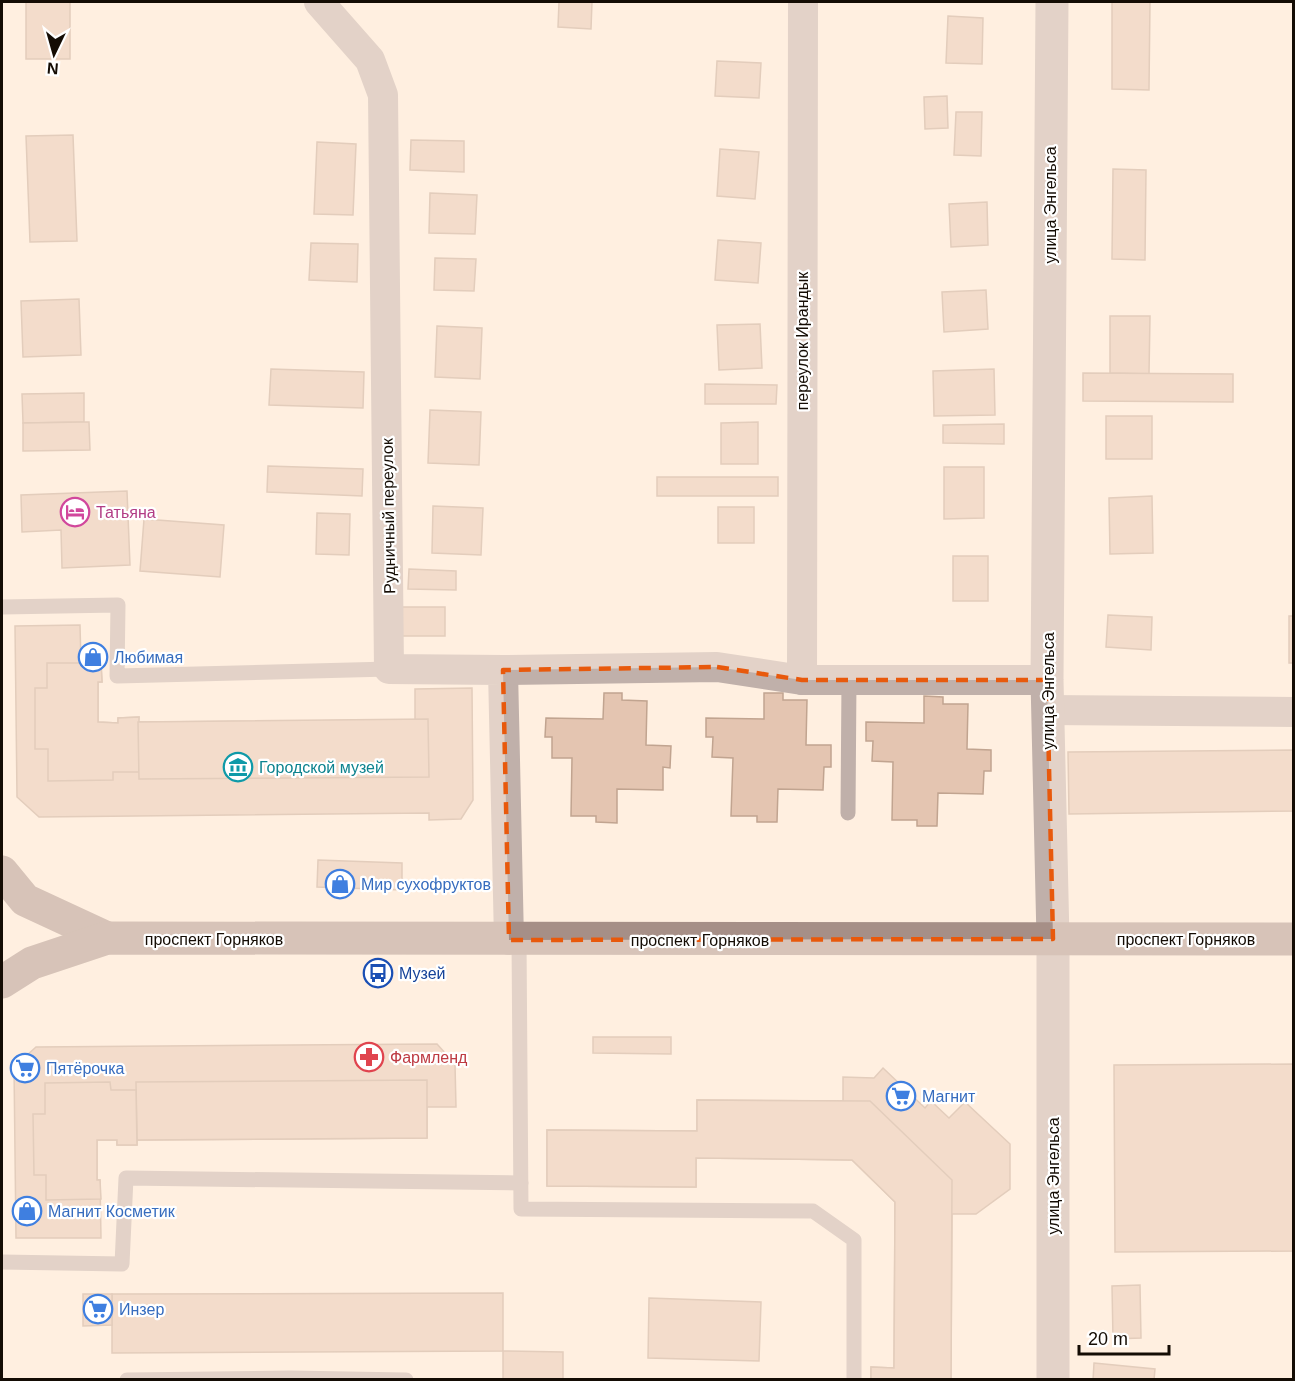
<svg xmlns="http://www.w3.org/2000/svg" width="1295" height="1381" font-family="Arial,sans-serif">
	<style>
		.building { fill: #e4c5b1; stroke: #c1a490; stroke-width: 1.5 }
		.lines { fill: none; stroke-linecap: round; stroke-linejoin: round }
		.service { stroke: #c0b0aa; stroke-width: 15 }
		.minor { stroke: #c0b0aa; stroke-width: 30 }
		.tertiary { stroke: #c0b0aa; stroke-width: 33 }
		.secondary { stroke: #a68f87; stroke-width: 33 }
		.marked { fill: none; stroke: #e8590c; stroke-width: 4.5; stroke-dasharray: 12 8; stroke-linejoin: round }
		.labels { text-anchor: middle; stroke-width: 4.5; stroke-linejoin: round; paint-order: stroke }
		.street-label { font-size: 16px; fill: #140c04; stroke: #fff }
		.hotel-label { font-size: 16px; fill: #b23c85; stroke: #fff; text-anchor: start }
		.shop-label { font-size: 16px; fill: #366cbe; stroke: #fff; text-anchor: start }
		.culture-label { font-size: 16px; fill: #0d838f; stroke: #fff; text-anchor: start }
		.transit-label { font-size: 16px; fill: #164399; stroke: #fff; text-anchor: start }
		.health-label { font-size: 16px; fill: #be3a42; stroke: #fff; text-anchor: start }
	</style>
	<rect width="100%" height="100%" fill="#ffefe0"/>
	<g class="building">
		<rect x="26" y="2" width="44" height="57"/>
		<path d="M559,2H592L591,29L558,27Z"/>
		<path d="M1112,2H1150L1149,90L1112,89Z"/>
		<path d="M948,16L983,18L982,64L946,63Z"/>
		<path d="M717,61L761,63L759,98L715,96Z"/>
		<path d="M947,96L948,128L925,129L924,97Z"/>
		<path d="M956,112H982L981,156L954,155Z"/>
		<path d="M73,135L77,241L30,242L26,136Z"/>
		<path d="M411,140L464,141V172L410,170Z"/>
		<path d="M317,142L356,144L353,215L314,214Z"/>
		<path d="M720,149L759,152L755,199L717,196Z"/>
		<path d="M1113,169L1146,170L1145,260L1112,259Z"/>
		<path d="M430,193L477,195L475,234L429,233Z"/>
		<path d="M987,202L988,245L951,247L949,204Z"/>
		<path d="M718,240L761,243L758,283L715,280Z"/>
		<path d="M311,243L358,244L357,282L309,280Z"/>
		<path d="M435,258L476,259L474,291L434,290Z"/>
		<path d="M986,290L988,329L944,332L942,292Z"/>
		<path d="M79,299L81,355L23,357L21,301Z"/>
		<path d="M1110,316H1150L1149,374L1110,373Z"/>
		<path d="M760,324L762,368L719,370L717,325Z"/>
		<path d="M437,326L482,328L480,379L435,377Z"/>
		<path d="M271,369L364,372L363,408L269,405Z"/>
		<path d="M994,369L995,415L934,416L933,371Z"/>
		<path d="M1083,373L1233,374V402L1083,401Z"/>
		<path d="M705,384L777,385L776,404H705Z"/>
		<path d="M84,393V422L23,423L22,394Z"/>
		<path d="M430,410L481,412L479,465L428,463Z"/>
		<rect x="1106" y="416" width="46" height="43"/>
		<path d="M84,422H89L90,450L23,451V423Z"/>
		<path d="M758,422V464H721V423Z"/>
		<path d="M1004,424V444L943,443V425Z"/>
		<path d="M268,466L363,469L362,496L267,492Z"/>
		<path d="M944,467H984V518L944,519Z"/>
		<rect x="657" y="477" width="121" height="19"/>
		<path d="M127,491L130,565L62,568L61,530L22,532L21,495Z"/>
		<path d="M1152,496L1153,553L1110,554L1109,498Z"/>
		<path d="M433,506L483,508L481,555L432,553Z"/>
		<rect x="718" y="507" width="36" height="36"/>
		<path d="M317,513L350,514L349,555L316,554Z"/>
		<path d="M144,519L224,525L220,577L140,571Z"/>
		<rect x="953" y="556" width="35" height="45"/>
		<path d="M409,569L456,571V590L408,589Z"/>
		<rect x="401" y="607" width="44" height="29"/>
		<path d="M1108,615L1152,617L1151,650L1106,647Z"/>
		<rect x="1289" y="616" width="5" height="47"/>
		<path d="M80,625L81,663H101L102,682H98V722L118,723V718L139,717L138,722L415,720V689L472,688L473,800L461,819L429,820V813L39,817L17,797L15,626Z"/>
		<path d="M47,663H101L102,682H98V722L118,723V718L139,717V772H113V780L48,781V749H35V688H47Z"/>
		<path d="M604,693H622V700L647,701L646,745L671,746L670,768L663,767V790L617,789V823L596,822V816H571L572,758H552V737H545L546,718L603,719Z"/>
		<path d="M764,693H783V700H807L806,745H831V767H824L823,790L778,789L777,822H757V816H731L733,758L712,757L713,737H706V718L764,719Z"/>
		<path d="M924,696L943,697V704H968L967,749L991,750V771H984L983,794L938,793L937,826H917V820H892L893,762L872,761L873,741H866V722L924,723Z"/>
		<path d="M428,719L429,777L139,779L138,722Z"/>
		<path d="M1294,750V811L1069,814L1068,752Z"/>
		<path d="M318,860L402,863V890L317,887Z"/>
		<path d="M593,1037H671V1054L593,1053Z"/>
		<path d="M437,1044L455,1064L456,1107H427V1138L137,1140V1145H117V1140H97V1180H100L101,1238H16L14,1067L36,1047Z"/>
		<path d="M1294,1064V1251L1115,1252L1114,1065Z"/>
		<path d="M883,1068L925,1108L931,1101L949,1118L965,1102L1010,1144V1189L976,1214H952L951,1380H871V1367L894,1368L895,1202L852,1160L696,1158V1187L547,1186V1130L697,1131V1100L843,1101V1077L874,1078Z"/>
		<path d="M427,1080V1138L137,1140L136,1082Z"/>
		<path d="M110,1082L111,1090H136L137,1145H117V1140H97V1180H100L101,1199L46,1200V1175H34L33,1114H45V1083Z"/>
		<path d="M697,1100L870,1101L952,1180L951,1380H871V1367L894,1368L895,1202L852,1160L696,1158V1187L547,1186V1130L697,1131Z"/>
		<path d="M1140,1285L1141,1338L1113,1339L1112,1286Z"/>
		<path d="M503,1293V1351L112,1353V1294Z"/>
		<path d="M83,1294H112V1325L83,1326Z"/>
		<path d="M649,1298L761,1302L759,1361L648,1358Z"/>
		<path d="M503,1351L563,1352V1380H503Z"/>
		<path d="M1094,1363L1155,1369L1154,1380H1093Z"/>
	</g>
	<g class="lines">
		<g class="service">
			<path d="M2,607L118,605L117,676L389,669"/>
			<path d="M848,813L849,680"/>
			<path d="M519,940L521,1209L813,1211L854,1240V1380"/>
			<path d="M2,1262L122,1264L126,1178L521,1183"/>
			<path d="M127,1380L290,1378L406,1380"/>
		</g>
		<g class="minor">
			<path d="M319,2L370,60L383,95L389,669L503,670L509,940"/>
			<path d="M503,670L717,667L802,680H1047"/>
			<path d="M802,680L803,2"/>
			<path d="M1047,710L1294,712"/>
		</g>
		<path class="tertiary" d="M1052,2L1047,680L1053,939V1380"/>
		<g class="secondary">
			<path d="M2,872L25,900L107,938"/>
			<path d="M2,982L32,963L107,938L1294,939"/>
		</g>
	</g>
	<path d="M0 0H1295V1381H0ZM717,667L802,680H1047L1053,939L509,940L503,670Z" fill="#ffefe0" fill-opacity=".55" fill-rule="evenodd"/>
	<path class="marked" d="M717,667L802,680H1047L1053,939L509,940L503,670Z"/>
	<defs>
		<g id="hotel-ring" transform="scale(1.5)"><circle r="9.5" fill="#fff" stroke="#d1479c" stroke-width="1.5"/><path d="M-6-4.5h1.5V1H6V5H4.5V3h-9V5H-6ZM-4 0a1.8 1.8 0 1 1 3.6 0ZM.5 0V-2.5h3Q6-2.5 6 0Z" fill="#d1479c"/></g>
		<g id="shop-ring" transform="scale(1.5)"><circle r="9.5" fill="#fff" stroke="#3f7fe0" stroke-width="1.5"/><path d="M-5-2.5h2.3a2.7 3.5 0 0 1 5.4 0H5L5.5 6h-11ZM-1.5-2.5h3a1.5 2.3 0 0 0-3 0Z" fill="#3f7fe0"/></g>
		<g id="museum-ring" transform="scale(1.5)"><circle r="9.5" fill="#fff" stroke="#0f9aa8" stroke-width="1.5"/><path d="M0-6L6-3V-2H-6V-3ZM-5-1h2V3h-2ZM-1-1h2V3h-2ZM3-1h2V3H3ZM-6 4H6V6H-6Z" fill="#0f9aa8"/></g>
		<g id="bus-ring" transform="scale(1.5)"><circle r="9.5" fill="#fff" stroke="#1a4fb4" stroke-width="1.5"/><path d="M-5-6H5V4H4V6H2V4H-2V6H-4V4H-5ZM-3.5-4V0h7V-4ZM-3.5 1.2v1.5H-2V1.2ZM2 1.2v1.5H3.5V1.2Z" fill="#1a4fb4"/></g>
		<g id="pharmacy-ring" transform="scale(1.5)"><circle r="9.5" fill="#fff" stroke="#e0444e" stroke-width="1.5"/><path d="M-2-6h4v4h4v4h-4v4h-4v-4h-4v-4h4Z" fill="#e0444e"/></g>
		<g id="supermarket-ring" transform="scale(1.5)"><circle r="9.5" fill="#fff" stroke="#3f7fe0" stroke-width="1.5"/><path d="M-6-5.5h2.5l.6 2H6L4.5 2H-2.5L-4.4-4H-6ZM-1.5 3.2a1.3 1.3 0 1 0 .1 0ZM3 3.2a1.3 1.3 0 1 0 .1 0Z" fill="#3f7fe0"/></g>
	</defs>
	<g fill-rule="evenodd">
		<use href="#hotel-ring" x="75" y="512"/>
		<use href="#shop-ring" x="93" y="657"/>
		<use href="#museum-ring" x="238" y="767"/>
		<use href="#shop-ring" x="340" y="884"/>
		<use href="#bus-ring" x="378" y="973"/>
		<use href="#pharmacy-ring" x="369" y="1057"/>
		<use href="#supermarket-ring" x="25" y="1068"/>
		<use href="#supermarket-ring" x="901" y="1096"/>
		<use href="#shop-ring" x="27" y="1211"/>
		<use href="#supermarket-ring" x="98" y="1309"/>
	</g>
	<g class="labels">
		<g class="street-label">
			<text transform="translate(1050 205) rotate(-90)" y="6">улица Энгельса</text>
			<text transform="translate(802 341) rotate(-90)" y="6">переулок Ирандык</text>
			<text transform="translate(388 516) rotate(-91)" y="6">Рудничный переулок</text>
			<text transform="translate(1048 691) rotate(-90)" y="6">улица Энгельса</text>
			<text x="214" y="945">проспект Горняков</text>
			<text x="1186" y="945">проспект Горняков</text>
			<text x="700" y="946">проспект Горняков</text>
			<text transform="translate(1053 1176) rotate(-90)" y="6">улица Энгельса</text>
		</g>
		<g class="hotel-label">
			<text x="96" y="518">Татьяна</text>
		</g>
		<g class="shop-label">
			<text x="114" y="663">Любимая</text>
			<text x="361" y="890">Мир сухофруктов</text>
			<text x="46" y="1074">Пятёрочка</text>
			<text x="922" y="1102">Магнит</text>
			<text x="48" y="1217">Магнит Косметик</text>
			<text x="119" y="1315">Инзер</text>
		</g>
		<g class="culture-label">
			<text x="259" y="773">Городской музей</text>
		</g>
		<g class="transit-label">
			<text x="399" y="979">Музей</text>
		</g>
		<g class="health-label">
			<text x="390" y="1063">Фармленд</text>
		</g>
	</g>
	<rect width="1295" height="1381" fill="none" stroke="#140c04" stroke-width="6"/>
	<g transform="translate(54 54) rotate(185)" stroke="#ffffff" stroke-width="4.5" paint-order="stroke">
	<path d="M0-4.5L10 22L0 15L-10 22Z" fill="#140c04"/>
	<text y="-9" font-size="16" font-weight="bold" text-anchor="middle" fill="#140c04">N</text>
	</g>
	<path d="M1079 1345v9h90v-9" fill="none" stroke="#140c04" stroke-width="3"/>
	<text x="1088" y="1345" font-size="18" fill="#140c04" stroke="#ffffff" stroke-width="4.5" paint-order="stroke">20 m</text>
</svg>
